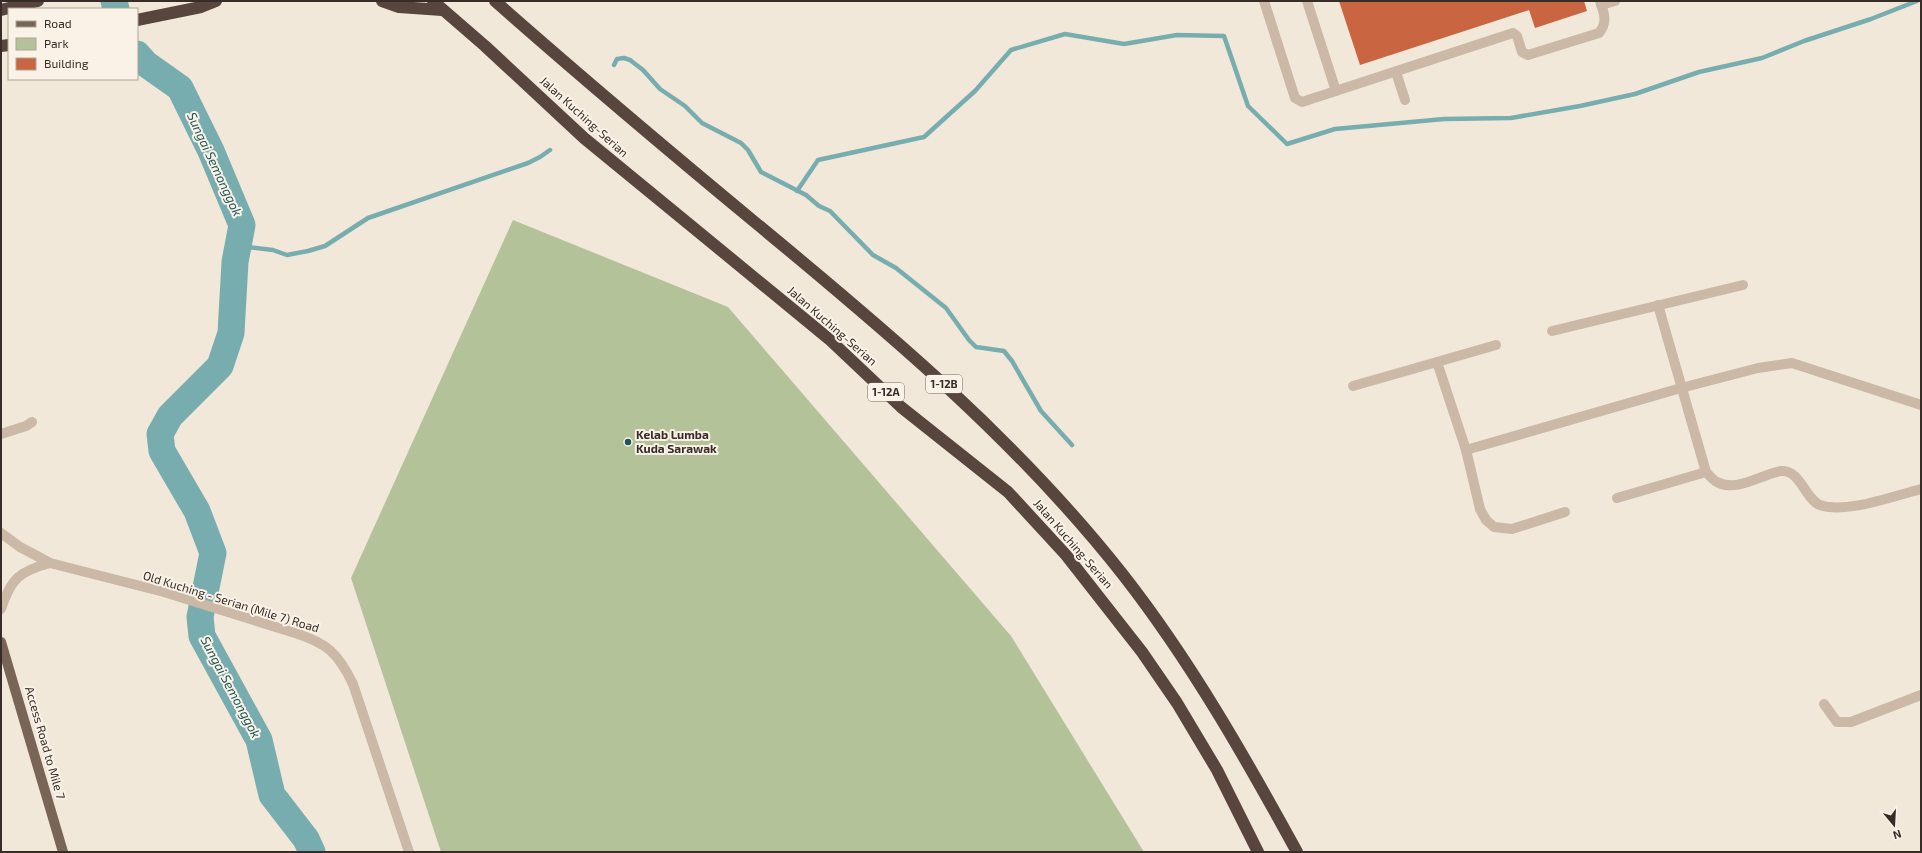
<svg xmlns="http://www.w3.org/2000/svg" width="1922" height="853" font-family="'Exo 2',sans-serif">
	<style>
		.green { fill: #b4c29a }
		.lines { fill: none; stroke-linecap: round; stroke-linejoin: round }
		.stream { stroke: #78adb0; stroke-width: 4.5 }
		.river { stroke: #78adb0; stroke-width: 27 }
		.building { fill: #ca6541 }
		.minor { stroke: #cbb8a6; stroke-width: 10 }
		.major { stroke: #796458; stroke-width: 10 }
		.highway { stroke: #58463e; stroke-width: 12 }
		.poi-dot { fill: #1b5459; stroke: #faf2e7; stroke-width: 1.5 }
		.labels { text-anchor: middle; stroke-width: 4; stroke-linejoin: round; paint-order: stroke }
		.shield { fill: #faf2e7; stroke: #726761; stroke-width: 1 }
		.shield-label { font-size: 11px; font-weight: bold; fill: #372c27 }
		.street-label { font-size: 12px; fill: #372c27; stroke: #faf2e7 }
		.poi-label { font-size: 12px; font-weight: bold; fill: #372c27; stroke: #faf2e7; text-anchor: start }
		.water-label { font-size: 13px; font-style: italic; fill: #1b5459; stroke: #faf2e7 }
	</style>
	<rect width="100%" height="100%" fill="#f2e8da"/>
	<path class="green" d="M513,220L728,307L1011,636L1144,852H441L351,578Z"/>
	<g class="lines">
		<g class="stream">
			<path d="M614,65L617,59L624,58L630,60L643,70L660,89L685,106L702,123L741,143L748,150L761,172L806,195L819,206L830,211L873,255L896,268L946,308L969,340L976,347L1004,351L1012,361L1041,411L1072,445"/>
			<path d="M797,191L818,160L924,137L975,91L1011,50L1065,34L1124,44L1177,35L1224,36L1248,106L1287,144L1335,129L1444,119L1511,118L1580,106L1635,94L1699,72L1762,58L1804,41L1871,19L1917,1"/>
			<path d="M238,246L273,250L287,255L308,251L325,246L368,218L528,163L540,157L550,150"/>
		</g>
		<g class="river">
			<path d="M114,1L116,9"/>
			<path d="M137,54L146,64L180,88L211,151L242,225L235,262L231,333L220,366L170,416L160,434L162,451L197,511L213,553L200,617L202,636L259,740L272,795L306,839L312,852"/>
		</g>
	</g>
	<path class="building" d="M1339,1H1584L1587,11L1535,28L1529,10L1360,65Z"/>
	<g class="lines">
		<g class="minor">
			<path d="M1264,1L1295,98L1302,102L1513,33L1517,36L1522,52L1528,55L1599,33C1608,22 1604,13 1600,1"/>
			<path d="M1307,1L1336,91"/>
			<path d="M1601,5L1615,1"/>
			<path d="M1396,72L1405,100"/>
			<path d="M1658,305L1706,472C1709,475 1713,480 1717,482C1737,493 1763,473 1782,471C1800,470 1806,500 1820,505C1846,514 1893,496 1921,489"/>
			<path d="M1552,331L1743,285"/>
			<path d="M1496,345L1437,362L1466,450L1681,388L1758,368L1792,363L1921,405"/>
			<path d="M1353,386L1437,362"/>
			<path d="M1,434L26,426L32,422"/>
			<path d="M1466,450L1480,509L1486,520L1494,527L1512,529L1565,512"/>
			<path d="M1617,498L1706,472"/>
			<path d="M1,533L20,547L50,563L164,592L295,633C327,643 338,653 353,684L409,852"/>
			<path d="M1,609C11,578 20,571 50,563"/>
			<path d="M1824,704L1837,722H1851L1921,695"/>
		</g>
		<path class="major" d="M1,642L63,852"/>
		<g class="highway">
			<path d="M382,1L399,7L442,10"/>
			<path d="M433,1L485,46L584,138L829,339L901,407L1008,492L1066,555L1142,652L1177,703L1217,770L1258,852"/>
			<path d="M495,1C581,77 669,151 757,224C888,332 1019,442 1124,576C1191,662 1245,757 1297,852"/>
			<path d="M1,10L38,1"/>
			<path d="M137,20L201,7L216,1"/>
			<path d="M1,46L9,45"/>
		</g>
	</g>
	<circle class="poi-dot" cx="628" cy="442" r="4"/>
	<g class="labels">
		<g class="shield">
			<rect x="926" y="375" width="36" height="18" rx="3"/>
			<rect x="868" y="383" width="36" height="18" rx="3"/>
		</g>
		<g class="shield-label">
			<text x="944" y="388">1-12B</text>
			<text x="886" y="396">1-12A</text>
		</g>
		<g class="street-label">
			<text transform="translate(584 117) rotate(42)" y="4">Jalan Kuching-Serian</text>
			<text transform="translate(832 326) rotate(41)" y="4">Jalan Kuching-Serian</text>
			<text transform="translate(1073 544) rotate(49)" y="4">Jalan Kuching-Serian</text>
			<text transform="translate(231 602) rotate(17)" y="4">Old Kuching - Serian (Mile 7) Road</text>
			<text transform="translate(45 743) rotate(74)" y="4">Access Road to Mile 7</text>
		</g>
		<g class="poi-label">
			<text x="636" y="439">Kelab Lumba<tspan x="636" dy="14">Kuda Sarawak</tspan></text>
		</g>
		<g class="water-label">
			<text transform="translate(215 164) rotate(65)" y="5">Sungai Semonggok</text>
			<text transform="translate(231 687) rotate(62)" y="5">Sungai Semonggok</text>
		</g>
	</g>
	<rect width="1922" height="853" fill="none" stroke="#372c27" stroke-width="4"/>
	<rect x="8" y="8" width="130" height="72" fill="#faf2e7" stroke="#aca39a"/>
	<rect x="16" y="21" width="20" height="6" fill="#796458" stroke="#aca39a"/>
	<text x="44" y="28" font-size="12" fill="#372c27">Road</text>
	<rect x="16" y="38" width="20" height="12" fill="#b4c29a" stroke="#aca39a"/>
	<text x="44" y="48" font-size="12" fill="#372c27">Park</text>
	<rect x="16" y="58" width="20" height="12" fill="#ca6541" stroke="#aca39a"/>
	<text x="44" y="68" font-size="12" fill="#372c27">Building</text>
	<g transform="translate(1894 825) rotate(162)" stroke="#faf2e7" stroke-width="3" paint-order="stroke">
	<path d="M0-3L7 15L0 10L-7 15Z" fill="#372c27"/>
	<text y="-6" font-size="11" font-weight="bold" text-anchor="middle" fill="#372c27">N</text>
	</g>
</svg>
